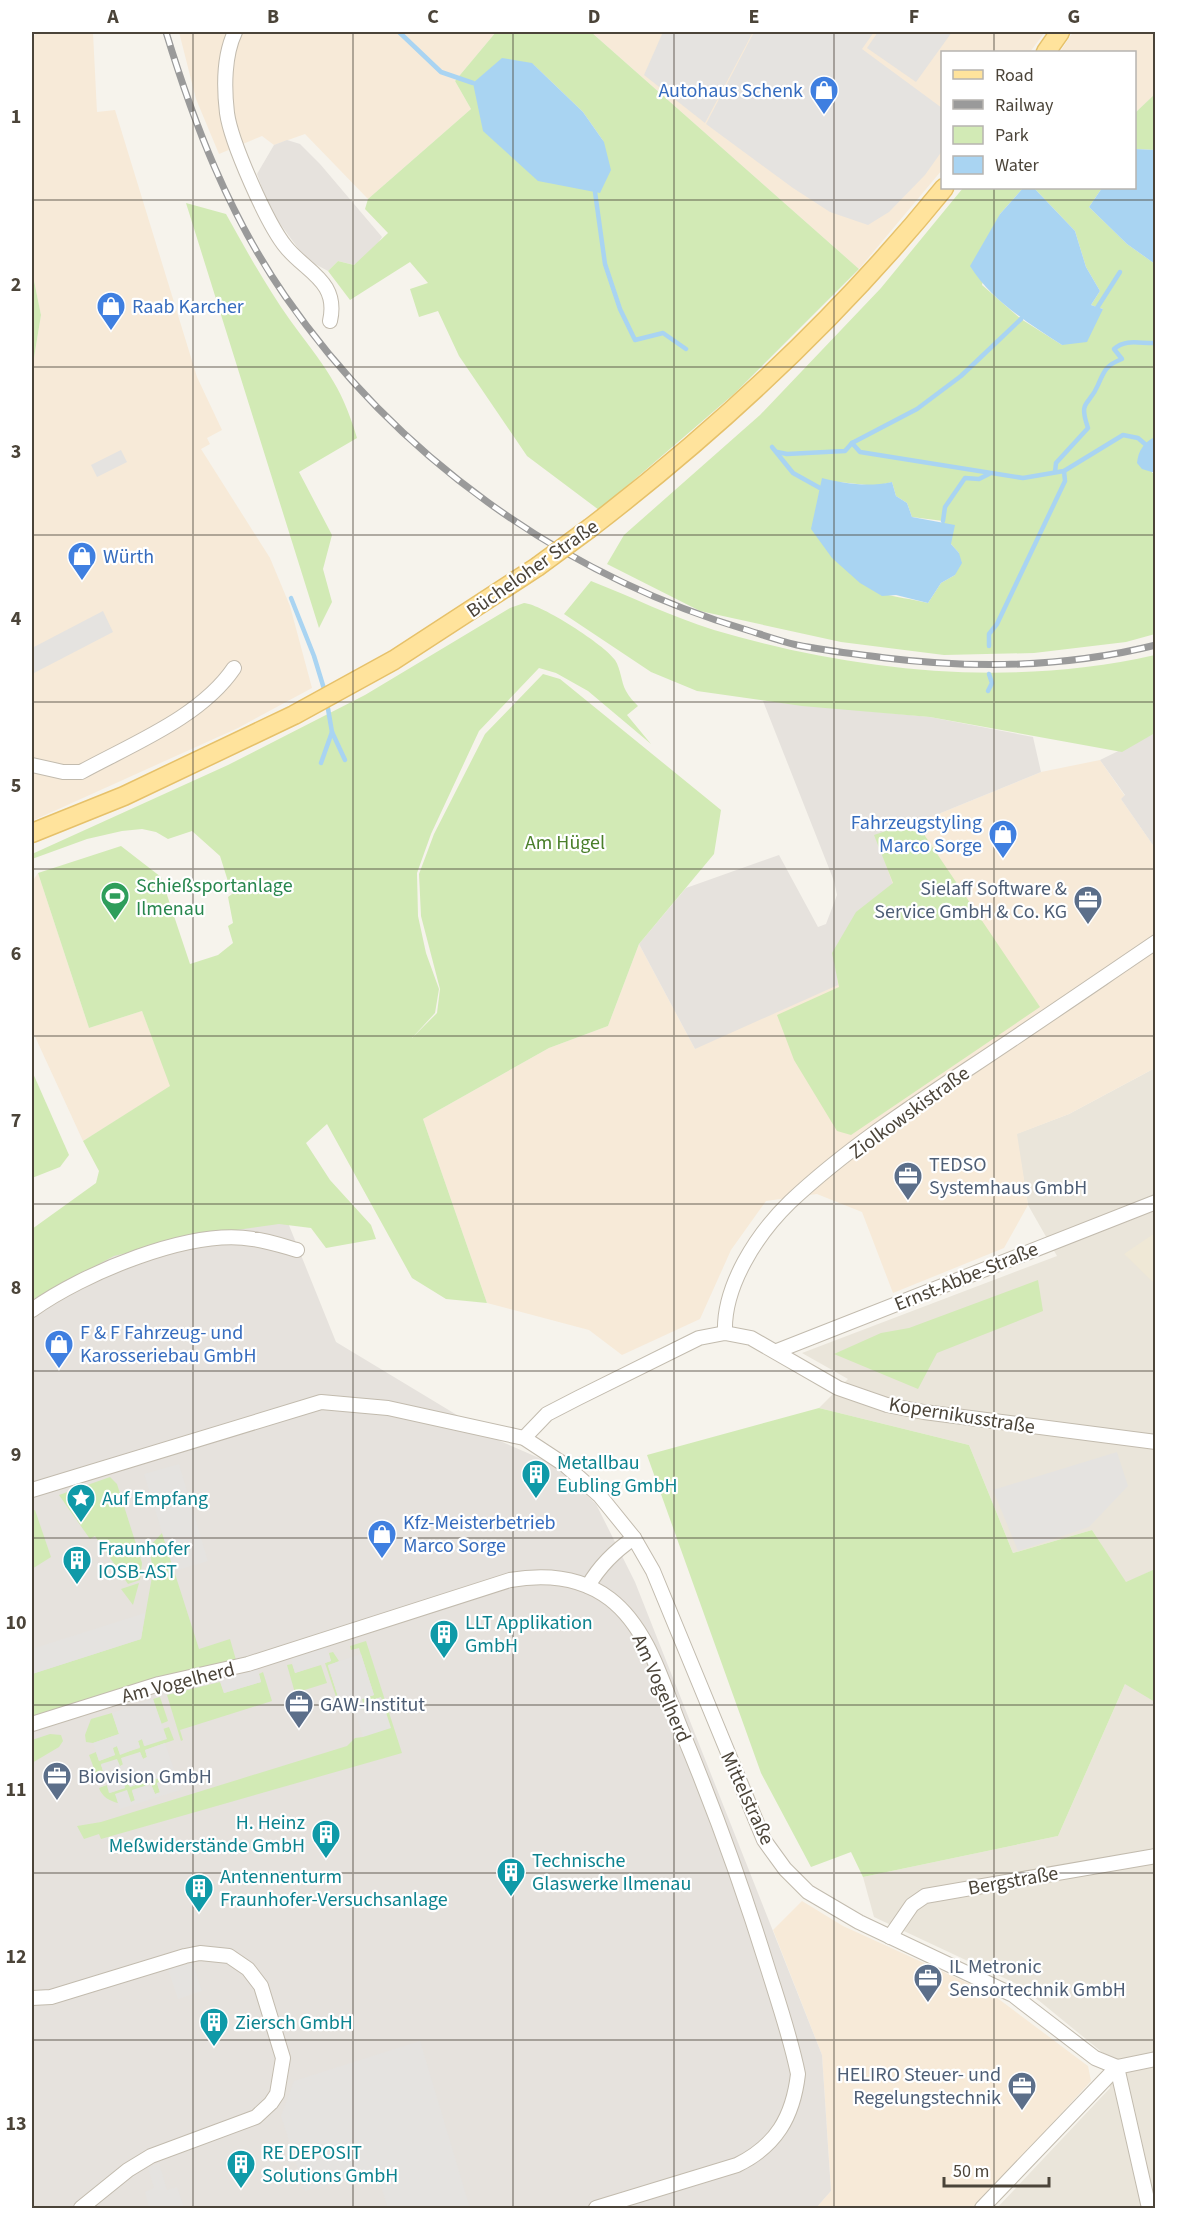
<svg xmlns="http://www.w3.org/2000/svg" width="1187" height="2240" font-family="'Source Sans 3',sans-serif">
	<style>
		.residential { fill: #eae5da }
		.commercial { fill: #f7ead8 }
		.industrial { fill: #e6e2dd }
		.education { fill: #efe8d6 }
		.green { fill: #d2eab5; fill-rule: evenodd }
		.parking { fill: #e5e3e0 }
		.water { fill: #a9d4f2 }
		.lines { fill: none; stroke-linecap: round; stroke-linejoin: round }
		.stream { stroke: #a9d4f2; stroke-width: 4.5 }
		.minor-casing { stroke: #c2bbae; stroke-width: 16 }
		.major-casing { stroke: #e6c16a; stroke-width: 21 }
		.minor { stroke: #fff; stroke-width: 14 }
		.major { stroke: #ffe39c; stroke-width: 18 }
		.rail-casing { stroke: #9a9a9a; stroke-width: 7 }
		.rail { stroke: #fff; stroke-width: 4.5; stroke-dasharray: 14; stroke-linecap: butt }
		.major-bridge-casing { stroke: #e6c16a; stroke-width: 21; stroke-linecap: butt }
		.major-bridge { stroke: #ffe39c; stroke-width: 18 }
		.grid { fill: none; stroke: #4b4439; stroke-width: 1.5; stroke-opacity: 0.55 }
		.labels { text-anchor: middle; stroke-width: 4.5; stroke-linejoin: round; paint-order: stroke }
		.shop-label { font-size: 20px; fill: #366cbe; stroke: #fff; text-anchor: start }
		.street-label { font-size: 20px; fill: #4b4439; stroke: #fff }
		.park-label { font-size: 20px; fill: #4a7f2a; stroke: #fff }
		.leisure-label { font-size: 20px; fill: #27864d; stroke: #fff; text-anchor: start }
		.service-label { font-size: 20px; fill: #4e5e75; stroke: #fff; text-anchor: start }
		.culture-label { font-size: 20px; fill: #0d838f; stroke: #fff; text-anchor: start }
		.neatline { fill: none; stroke: #4b4439; stroke-width: 2 }
		.grid-label { font-size: 20px; text-anchor: middle; font-weight: bold; fill: #4b4439 }
	</style>
	<rect width="100%" height="100%" fill="#f6f3ec"/>
	<g class="residential">
		<path d="M1155,1068V1569L1126,1583L1092,1530L1013,1553L969,1445L819,1408L848,1379L802,1353L1057,1256L1028,1205L1016,1134L1069,1114Z"/>
		<path d="M1155,1616V2208H997L1110,2088L1103,2053L1021,1986L874,1917L863,1877L1058,1836Z"/>
	</g>
	<g class="commercial">
		<path d="M38,32L93,33L97,112L115,110L197,377L222,430L207,438L210,444L201,449L270,558L290,606L312,688L238,728L32,821V370L41,315L32,271V38Z"/>
		<path d="M179,32H496L455,81L471,109L368,199L305,134L274,145L262,136L219,154L196,99Z"/>
		<path d="M591,32H1045L1030,52H942V170L859,269Z"/>
		<path d="M1073,32H1155V94L1135,113L1134,52H1060Z"/>
		<path d="M1100,760L1125,796L1121,799L1155,848V1068L1069,1114L1017,1134L1028,1205L1004,1248L893,1293L862,1212L817,1194L766,1201L731,1250L700,1319L622,1355L589,1330L487,1303L423,1119L549,1048L608,1026L639,944L695,1049L835,957L877,839L1041,772Z"/>
		<path d="M38,873L89,1028L142,1011L171,1086L83,1141L32,1030V882Z"/>
		<path d="M802,1901L843,1926L992,1994L1088,2066L1091,2081L975,2208H816L831,2191L822,2055L773,1930Z"/>
	</g>
	<g class="industrial">
		<path d="M287,140L300,144L320,164L382,237L374,249L354,265L338,261L328,271L315,264L300,251L270,210L257,174L274,145Z"/>
		<path d="M763,701L930,717L1033,737L1041,772L877,839L893,885L835,957L838,985L695,1049L639,944L686,888L779,855L818,927L826,924L837,895L834,881Z"/>
		<path d="M1155,733V848L1121,799L1125,795L1100,760Z"/>
		<path d="M278,1198L336,1342L500,1441L553,1464L596,1504L635,1582L822,2055L831,2191L816,2208H32V1292L78,1258Z"/>
	</g>
	<path class="education" d="M1155,1233V1284L1124,1254Z"/>
	<g class="green">
		<path d="M496,32H591L859,269L735,393L599,510L527,456L459,356L438,311L419,317L410,289L428,283L410,262L350,300L328,271L338,261L354,265L388,233L365,209L368,199L471,109L455,81ZM532,63L583,112L604,142Z"/>
		<path d="M1155,94V150L1135,149V113Z"/>
		<path d="M963,188H1023L1000,214L982,285L1021,319L1062,345L1103,309L1091,305L1100,291L1086,267L1075,231L1034,188H1102L1089,207L1127,244L1155,264V437L1153,438L1152,473H1155V634L1126,642L1034,653L944,655L841,642L700,611L607,564L624,535L760,415L881,288ZM839,482L876,486L892,482L896,496L907,503L912,517L943,521L951,544L959,553L955,575L941,583L928,603C891,594 877,599 848,571Z"/>
		<path d="M186,203L226,214C246,250 266,286 290,320C322,364 341,383 357,438L299,472L332,535L323,569L332,602L319,628Z"/>
		<path d="M32,271L41,315L32,370Z"/>
		<path d="M591,581C632,597 672,617 714,630C857,672 1009,688 1155,655V733L1122,752L930,717L802,706L697,691L651,672L564,614Z"/>
		<path d="M524,603C541,604 605,645 615,660C621,669 621,682 626,691C629,697 634,702 638,706L627,715L651,744L588,691L556,673L539,668L479,731L431,834L417,873L418,916L426,953L439,989L435,1013L412,1038L437,1013L440,989L421,916L419,874L434,834L485,734L543,674L560,679L721,810L714,854L639,944L608,1026L549,1048L423,1119L487,1303L446,1299L412,1278L327,1124L306,1143L330,1180L371,1225L376,1239L326,1248L311,1228L279,1224L201,1235L114,1256L32,1300V1229L96,1183L99,1171L83,1141L170,1086L142,1011L89,1028L38,873L121,846L161,877L190,964L218,955L233,943L228,926L233,923L228,897L232,894L220,856L192,831L168,839L156,832L142,829L122,831L87,839L32,859V854L228,765L365,695L510,608Z"/>
		<path d="M915,821L1040,1007L851,1135L837,1131L794,1060L777,1015L839,987L832,953L856,912L893,883L874,835Z"/>
		<path d="M32,1071L69,1155L60,1167L32,1178Z"/>
		<path d="M1038,1280L1043,1311L937,1353L918,1389L834,1354L881,1333L909,1328Z"/>
		<path d="M819,1408L969,1445L1013,1553L1092,1530L1126,1582L1155,1569V1702L1125,1684L1058,1836L863,1877L851,1852L811,1867L761,1773L647,1455Z"/>
		<path d="M110,1477L117,1484L142,1563L140,1580L128,1584L95,1536L90,1539L59,1495Z"/>
		<path d="M35,1510L51,1557L32,1569V1511Z"/>
		<path d="M162,1533L199,1649L230,1639L236,1660L32,1718V1674L141,1639L153,1571L149,1547Z"/>
		<path d="M139,1583L133,1605L121,1589Z"/>
		<path d="M366,1641L402,1753L101,1839L99,1834L84,1839L77,1826L101,1822L347,1746L355,1738L363,1737L362,1699L374,1695L359,1648L351,1650L350,1646Z"/>
		<path d="M333,1652L339,1661L328,1666L340,1703H338L325,1663L331,1661L329,1653Z"/>
		<path d="M292,1664L295,1673L321,1665L327,1683L295,1693L287,1665Z"/>
		<path d="M263,1672L272,1701L180,1730L183,1740L181,1741L167,1695L220,1682L224,1693L261,1682L259,1674Z"/>
		<path d="M160,1697L168,1721L161,1724L153,1699Z"/>
		<path d="M112,1713L119,1734L93,1743L86,1742L85,1735L91,1719Z"/>
		<path d="M169,1727L174,1740L145,1750L147,1757L143,1759L140,1752L119,1767L101,1765L103,1771L96,1774L89,1755L96,1752L99,1761L115,1755L112,1748L117,1746L120,1754L140,1748L138,1741L142,1739L144,1746L166,1738L163,1729Z"/>
		<path d="M50,1734L61,1735L63,1741L59,1747L32,1763V1740Z"/>
		<path d="M153,1771L156,1779L178,1772L179,1775L157,1783L160,1793L155,1794L151,1784L132,1791L135,1801L131,1802L116,1794L118,1803C110,1801 102,1797 99,1788L107,1785L110,1793L125,1788L123,1780L127,1779L130,1787L150,1780L147,1773Z"/>
	</g>
	<g class="parking">
		<path d="M663,32H753L705,123L644,75Z"/>
		<path d="M754,32H874L862,49L942,108V151L925,175L889,212L868,225L830,212L793,188L706,124Z"/>
		<path d="M878,32H952L916,82L867,48Z"/>
		<path d="M121,450L127,462L97,477L91,465Z"/>
		<path d="M103,611L113,632L34,673L32,648Z"/>
		<path d="M1117,1452L1128,1486L1089,1527L1018,1551L993,1490Z"/>
		<path d="M179,1464L208,1561L174,1571L144,1474Z"/>
		<path d="M145,1613L141,1639L32,1674V1649Z"/>
		<path d="M324,1640L331,1661L295,1673L289,1651Z"/>
		<path d="M361,1654L374,1695L362,1699L363,1703L381,1697L391,1728L363,1737L355,1712L344,1715L328,1665Z"/>
		<path d="M256,1662L261,1682L224,1693L217,1671Z"/>
		<path d="M153,1699L167,1739L145,1746L142,1739L138,1741L140,1747L120,1755L117,1746L113,1748L115,1755L99,1761L93,1743L119,1734L112,1713Z"/>
		<path d="M165,1743L175,1773L156,1779L152,1771L148,1773L150,1780L130,1787L127,1779L123,1780L125,1788L109,1793L101,1764L117,1759L120,1766L123,1765L121,1758L140,1752L143,1759L147,1757L145,1750Z"/>
		<path d="M179,1775L183,1789L120,1809L115,1794L127,1790L131,1802L135,1800L132,1790L151,1784L155,1794L160,1792L157,1783Z"/>
		<path d="M193,1963L202,1991L178,1999L168,1969Z"/>
		<path d="M420,2041L470,2208H388L376,2171L305,2191L281,2116L294,2081Z"/>
		<path d="M159,2163L167,2190L177,2187L184,2208H149L145,2192L154,2188L148,2168Z"/>
	</g>
	<g class="water">
		<path d="M502,58L532,63L583,112L604,142L611,170L600,193L538,181L483,131L473,83Z"/>
		<path d="M1135,149L1155,150V264L1127,244L1089,207L1102,188H1134Z"/>
		<path d="M1023,188H1034L1075,231L1086,267L1100,291L1091,305L1103,309L1087,342L1062,345C1028,323 992,301 970,266L1000,214Z"/>
		<path d="M1155,437L1156,438L1155,473L1142,469L1137,463C1138,451 1144,442 1155,437Z"/>
		<path d="M822,478C846,484 868,487 892,482L896,496L907,503L912,517L955,525L951,544L959,553L962,563L955,575L941,583L928,603L896,595L882,596L860,583L832,558L811,529Z"/>
	</g>
	<g class="lines">
		<g class="stream">
			<path d="M399,32L441,72L473,83"/>
			<path d="M595,192L605,264L620,309L635,340L663,333L686,349"/>
			<path d="M1097,308L1120,272"/>
			<path d="M852,443L860,452L1023,478L1064,471L1123,435L1138,438L1145,444"/>
			<path d="M772,447L793,473L820,488"/>
			<path d="M777,452L787,454L845,451L852,443L917,409L961,376L1021,319"/>
			<path d="M1055,472L1056,463L1088,428C1078,399 1089,407 1098,385C1104,371 1106,365 1122,359L1114,349C1126,338 1141,344 1156,343"/>
			<path d="M943,521L945,507L965,478L979,479L989,474"/>
			<path d="M291,598L314,656L325,692"/>
			<path d="M989,646V634L997,624L1065,481L1064,471"/>
			<path d="M988,691L992,683L989,674"/>
			<path d="M327,703L332,732L345,760"/>
			<path d="M321,763L332,732"/>
		</g>
		<g class="minor-casing">
			<g id="minor">
				<path d="M235,32C224,55 224,88 227,113C231,142 267,224 286,247C306,272 339,281 330,321"/>
				<path d="M32,765L63,772H81C132,744 201,717 234,668"/>
				<path d="M32,1310C82,1274 190,1228 253,1239C268,1241 283,1246 297,1250"/>
				<path d="M725,1333C723,1286 757,1234 790,1202C844,1151 909,1108 971,1067C1033,1026 1094,984 1156,942"/>
				<path d="M777,1351L1156,1202"/>
				<path d="M524,1438L547,1414L578,1398L699,1338L725,1333L751,1338L838,1388L887,1405L924,1412L1156,1442"/>
				<path d="M32,1490L321,1402L388,1408L524,1438L565,1465L600,1496L634,1538L653,1571L764,1840L785,1869L808,1892L859,1922L1013,1995L1095,2058L1117,2067"/>
				<path d="M588,1586C599,1567 616,1550 634,1538"/>
				<path d="M32,1724L159,1684L248,1664L510,1580C545,1574 580,1576 610,1599C649,1629 663,1685 681,1729C714,1808 743,1888 768,1969C779,2004 791,2039 798,2074C793,2117 776,2146 737,2165L596,2208"/>
				<path d="M890,1937L912,1905L925,1896L1156,1856"/>
				<path d="M32,1998L51,1997L185,1956L200,1953L229,1956L248,1969L261,1986L283,2058L277,2094L271,2103L256,2117L151,2156L128,2170L81,2208"/>
				<path d="M1117,2067L1149,2208"/>
				<path d="M982,2208L1117,2067L1156,2059"/>
			</g>
		</g>
		<g class="major-casing">
			<g id="major">
				<path d="M1046,52L1060,32"/>
				<path d="M590,528C720,428 841,315 944,188"/>
				<path d="M32,833L124,796L294,715L394,660L537,567"/>
			</g>
		</g>
		<use href="#minor" class="minor"/>
		<use href="#major" class="major"/>
		<g class="rail-casing">
			<path id="rail" d="M166,32C194,124 229,215 285,296C395,455 561,575 747,630C763,635 780,641 797,645C826,651 856,654 886,658C976,669 1068,667 1156,645"/>
		</g>
		<use href="#rail" class="rail"/>
		<g class="major-bridge-casing">
			<path id="major-bridge" d="M537,567L590,528"/>
		</g>
		<use href="#major-bridge" class="major-bridge"/>
	</g>
	<path class="grid" d="M193,32V2208M353,32V2208M513,32V2208M674,32V2208M834,32V2208M994,32V52M994,188V2208M32,200H1156M32,367H1156M32,535H1156M32,702H1156M32,869H1156M32,1036H1156M32,1204H1156M32,1371H1156M32,1538H1156M32,1705H1156M32,1873H1156M32,2040H1156"/>
	<defs>
		<g id="shop-pin" transform="scale(1.5)"><path d="M0 17L-7.5 6A9.5 9.5 0 1 1 7.5 6Z" fill="#3f7fe0" stroke="#fff"/><path d="M-5-2.5h2.3a2.7 3.5 0 0 1 5.4 0H5L5.5 6h-11ZM-1.5-2.5h3a1.5 2.3 0 0 0-3 0Z" fill="#fff"/></g>
		<g id="stadium-pin" transform="scale(1.5)"><path d="M0 17L-7.5 6A9.5 9.5 0 1 1 7.5 6Z" fill="#2e9e5b" stroke="#fff"/><path d="M0-5a6.5 5 0 1 0 0 10a6.5 5 0 1 0 0-10ZM-3.5-1.8h7v3.6h-7Z" fill="#fff"/></g>
		<g id="office-pin" transform="scale(1.5)"><path d="M0 17L-7.5 6A9.5 9.5 0 1 1 7.5 6Z" fill="#5c6f8a" stroke="#fff"/><path d="M-6-3h4V-5.5h4V-3h4V5H-6ZM-1-4.5V-3h2v-1.5ZM-6 0V1H6V0Z" fill="#fff"/></g>
		<g id="building-pin" transform="scale(1.5)"><path d="M0 17L-7.5 6A9.5 9.5 0 1 1 7.5 6Z" fill="#0f9aa8" stroke="#fff"/><path d="M-4-6H4V6H1V3H-1V6H-4ZM-2.5-4.3h1.7v1.8h-1.7ZM.8-4.3h1.7v1.8H.8ZM-2.5-1h1.7V.8h-1.7ZM.8-1h1.7V.8H.8Z" fill="#fff"/></g>
		<g id="sight-pin" transform="scale(1.5)"><path d="M0 17L-7.5 6A9.5 9.5 0 1 1 7.5 6Z" fill="#0f9aa8" stroke="#fff"/><path d="M0-6L1.8-2.2L6-1.7L2.9 1.2L3.7 5.4L0 3.3L-3.7 5.4L-2.9 1.2L-6-1.7L-1.8-2.2Z" fill="#fff"/></g>
	</defs>
	<g fill-rule="evenodd">
		<use href="#shop-pin" x="824" y="90"/>
		<use href="#shop-pin" x="111" y="306"/>
		<use href="#shop-pin" x="82" y="556"/>
		<use href="#shop-pin" x="1003" y="834"/>
		<use href="#stadium-pin" x="115" y="896"/>
		<use href="#office-pin" x="1088" y="900"/>
		<use href="#office-pin" x="908" y="1176"/>
		<use href="#shop-pin" x="59" y="1344"/>
		<use href="#building-pin" x="536" y="1474"/>
		<use href="#sight-pin" x="81" y="1498"/>
		<use href="#shop-pin" x="382" y="1534"/>
		<use href="#building-pin" x="77" y="1560"/>
		<use href="#building-pin" x="444" y="1634"/>
		<use href="#office-pin" x="299" y="1704"/>
		<use href="#office-pin" x="57" y="1776"/>
		<use href="#building-pin" x="326" y="1834"/>
		<use href="#building-pin" x="511" y="1872"/>
		<use href="#building-pin" x="199" y="1888"/>
		<use href="#office-pin" x="928" y="1978"/>
		<use href="#building-pin" x="214" y="2022"/>
		<use href="#office-pin" x="1022" y="2086"/>
		<use href="#building-pin" x="241" y="2164"/>
	</g>
	<g class="labels">
		<g class="shop-label">
			<text x="803" y="97" text-anchor="end">Autohaus Schenk</text>
			<text x="132" y="313">Raab Karcher</text>
			<text x="103" y="563">Würth</text>
			<text x="982" y="829" text-anchor="end">Fahrzeugstyling<tspan x="982" dy="23">Marco Sorge</tspan></text>
			<text x="80" y="1339">F &amp; F Fahrzeug- und<tspan x="80" dy="23">Karosseriebau GmbH</tspan></text>
			<text x="403" y="1529">Kfz-Meisterbetrieb<tspan x="403" dy="23">Marco Sorge</tspan></text>
		</g>
		<g class="street-label">
			<text transform="translate(532 568) rotate(-35)" y="7">Bücheloher Straße</text>
			<text transform="translate(909 1112) rotate(-36)" y="7">Ziolkowskistraße</text>
			<text transform="translate(966 1276) rotate(-22)" y="7">Ernst-Abbe-Straße</text>
			<text transform="translate(962 1415) rotate(9)" y="7">Kopernikusstraße</text>
			<text transform="translate(178 1682) rotate(-14)" y="7">Am Vogelherd</text>
			<text transform="translate(662 1688) rotate(66)" y="7">Am Vogelherd</text>
			<text transform="translate(748 1798) rotate(65)" y="7">Mittelstraße</text>
			<text transform="translate(1013 1880) rotate(-10)" y="7">Bergstraße</text>
		</g>
		<g class="park-label">
			<text x="565" y="849">Am Hügel</text>
		</g>
		<g class="leisure-label">
			<text x="136" y="892">Schießsportanlage<tspan x="136" dy="23">Ilmenau</tspan></text>
		</g>
		<g class="service-label">
			<text x="1067" y="895" text-anchor="end">Sielaff Software &amp;<tspan x="1067" dy="23">Service GmbH &amp; Co. KG</tspan></text>
			<text x="929" y="1171">TEDSO<tspan x="929" dy="23">Systemhaus GmbH</tspan></text>
			<text x="320" y="1711">GAW-Institut</text>
			<text x="78" y="1783">Biovision GmbH</text>
			<text x="949" y="1973">IL Metronic<tspan x="949" dy="23">Sensortechnik GmbH</tspan></text>
			<text x="1001" y="2081" text-anchor="end">HELIRO Steuer- und<tspan x="1001" dy="23">Regelungstechnik</tspan></text>
		</g>
		<g class="culture-label">
			<text x="557" y="1469">Metallbau<tspan x="557" dy="23">Eubling GmbH</tspan></text>
			<text x="102" y="1505">Auf Empfang</text>
			<text x="98" y="1555">Fraunhofer<tspan x="98" dy="23">IOSB-AST</tspan></text>
			<text x="465" y="1629">LLT Applikation<tspan x="465" dy="23">GmbH</tspan></text>
			<text x="305" y="1829" text-anchor="end">H. Heinz<tspan x="305" dy="23">Meßwiderstände GmbH</tspan></text>
			<text x="532" y="1867">Technische<tspan x="532" dy="23">Glaswerke Ilmenau</tspan></text>
			<text x="220" y="1883">Antennenturm<tspan x="220" dy="23">Fraunhofer-Versuchsanlage</tspan></text>
			<text x="235" y="2029">Ziersch GmbH</text>
			<text x="262" y="2159">RE DEPOSIT<tspan x="262" dy="23">Solutions GmbH</tspan></text>
		</g>
	</g>
	<rect width="1187" height="2240" fill="none" stroke="#ffffff" stroke-width="66"/>
	<rect x="941" y="51" width="195" height="138" fill="#ffffff" stroke="#b7b4b0" stroke-width="1.5"/>
	<rect x="953" y="70" width="30" height="9" fill="#ffe39c" stroke="#b7b4b0" stroke-width="1.5"/>
	<text x="995" y="81" font-size="18" fill="#4b4439">Road</text>
	<rect x="953" y="100" width="30" height="9" fill="#9a9a9a" stroke="#b7b4b0" stroke-width="1.5"/>
	<text x="995" y="111" font-size="18" fill="#4b4439">Railway</text>
	<rect x="953" y="126" width="30" height="18" fill="#d2eab5" stroke="#b7b4b0" stroke-width="1.5"/>
	<text x="995" y="141" font-size="18" fill="#4b4439">Park</text>
	<rect x="953" y="156" width="30" height="18" fill="#a9d4f2" stroke="#b7b4b0" stroke-width="1.5"/>
	<text x="995" y="171" font-size="18" fill="#4b4439">Water</text>
	<path d="M944 2177v9h105v-9" fill="none" stroke="#4b4439" stroke-width="3"/>
	<text x="953" y="2177" font-size="18" fill="#4b4439" stroke="#ffffff" stroke-width="4.5" paint-order="stroke">50 m</text>
	<rect x="33" y="33" width="1121" height="2174" class="neatline"/>
	<g class="grid-label">
		<text x="113" y="23">A</text>
		<text x="273" y="23">B</text>
		<text x="433" y="23">C</text>
		<text x="594" y="23">D</text>
		<text x="754" y="23">E</text>
		<text x="914" y="23">F</text>
		<text x="1074" y="23">G</text>
		<text x="16" y="123">1</text>
		<text x="16" y="291">2</text>
		<text x="16" y="458">3</text>
		<text x="16" y="625">4</text>
		<text x="16" y="792">5</text>
		<text x="16" y="960">6</text>
		<text x="16" y="1127">7</text>
		<text x="16" y="1294">8</text>
		<text x="16" y="1461">9</text>
		<text x="16" y="1629">10</text>
		<text x="16" y="1796">11</text>
		<text x="16" y="1963">12</text>
		<text x="16" y="2130">13</text>
	</g>
</svg>
